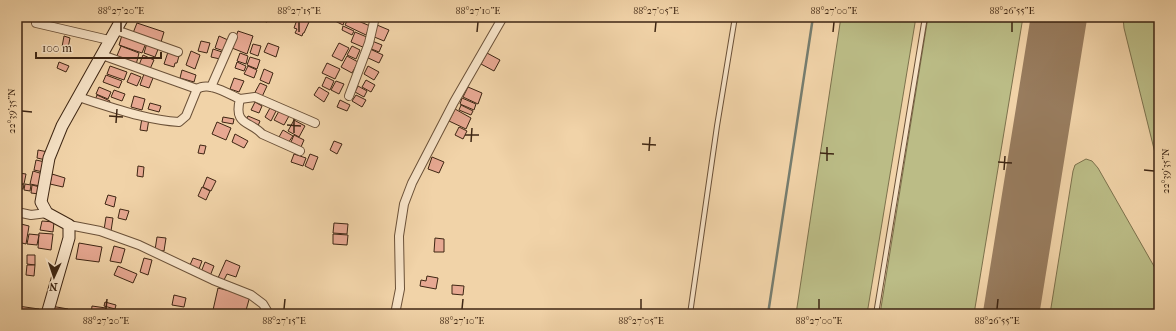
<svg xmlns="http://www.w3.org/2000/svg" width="1176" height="331" font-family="'IM FELL French Canon',serif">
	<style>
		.green { fill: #bbbc86; stroke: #7c714c }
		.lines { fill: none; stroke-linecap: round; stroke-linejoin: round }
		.stream { stroke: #767d6f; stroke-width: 2.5 }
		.runway { stroke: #987c5e; stroke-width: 56 }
		.building { fill: #e7a892; stroke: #3e2613 }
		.lane-casing { stroke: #6b5138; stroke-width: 6 }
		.street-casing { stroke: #6b5138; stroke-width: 10 }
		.secondary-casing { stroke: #3e2613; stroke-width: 13 }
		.lane { stroke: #f6e2c6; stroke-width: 4 }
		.street { stroke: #f6e2c6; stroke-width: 8 }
		.secondary { stroke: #f6e2c6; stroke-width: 11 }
		.ticks { fill: none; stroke: #3e2613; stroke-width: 1.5 }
		.neatline { fill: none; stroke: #3e2613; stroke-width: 1.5 }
		.ticks-label { font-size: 10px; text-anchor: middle; fill: #3e2613 }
	</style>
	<rect width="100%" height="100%" fill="#f1d3a8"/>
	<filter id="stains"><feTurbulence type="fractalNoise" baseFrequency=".005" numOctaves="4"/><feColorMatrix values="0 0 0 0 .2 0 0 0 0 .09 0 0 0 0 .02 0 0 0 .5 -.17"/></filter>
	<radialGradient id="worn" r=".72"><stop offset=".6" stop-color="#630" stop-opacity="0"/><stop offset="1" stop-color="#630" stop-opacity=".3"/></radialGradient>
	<g class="green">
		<path d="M841,17H916L867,314H796Z"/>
		<path d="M928,17H1023L974,314H880Z"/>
		<path d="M1123,17H1159V163L1156,157L1124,28Z"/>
		<path d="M1086,159L1092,161L1098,168L1159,275V314H1050L1073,171L1075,165Z"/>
	</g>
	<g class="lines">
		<path class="stream" d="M768,314L813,17"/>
		<path class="runway" d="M1011,314L1059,17"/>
	</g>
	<g class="building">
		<path d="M261,17H269L267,22L260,20Z"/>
		<path d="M291,17H297L296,20L290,18Z"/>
		<path d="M298,17L309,22L304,33H303L302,36L295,33L297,29L294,28Z"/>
		<path d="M337,17H346L343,25L335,21Z"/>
		<path d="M349,17L370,26L366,35L345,25Z"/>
		<path d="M137,23L164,32L161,42L133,33Z"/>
		<path d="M377,25L389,30L384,41L372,36Z"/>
		<path d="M343,26L354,31L352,35L342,30Z"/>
		<path d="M238,31L253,36L247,54L232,48Z"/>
		<path d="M355,32L369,38L365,48L351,42Z"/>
		<path d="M122,35L146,43L142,53L119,45Z"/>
		<path d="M64,36L70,38L68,48L62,47Z"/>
		<path d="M219,36L228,40L224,51L215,48Z"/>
		<path d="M201,41L210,43L207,53L198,51Z"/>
		<path d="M372,41L382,45L379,52L369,48Z"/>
		<path d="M147,43L159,47L155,57L144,53Z"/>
		<path d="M268,43L279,47L276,57L264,52Z"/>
		<path d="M339,43L349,48L342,61L332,56Z"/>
		<path d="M253,44L261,46L258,56L250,53Z"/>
		<path d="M121,46L139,53L136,65L116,58Z"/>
		<path d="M352,46L360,50L356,59L347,55Z"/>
		<path d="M213,49L222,52L220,59L211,57Z"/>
		<path d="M370,49L383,55L379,63L366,57Z"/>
		<path d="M191,51L200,55L195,69L186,65Z"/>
		<path d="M168,52L179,56L177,63H175L174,67L164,64Z"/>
		<path d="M240,53L248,56L246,64L237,61Z"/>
		<path d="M487,53L500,60L494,71L481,64Z"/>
		<path d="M143,55L154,60L150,69L139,65Z"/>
		<path d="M347,56L358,62L352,73L341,67Z"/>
		<path d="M250,57L260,60L257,69L247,65Z"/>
		<path d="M59,62L69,66L66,72L57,68Z"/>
		<path d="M237,62L246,66L244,71L235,68Z"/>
		<path d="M327,63L340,69L335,79L322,73Z"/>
		<path d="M110,66L127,72L124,80L107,74Z"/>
		<path d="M248,66L257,70L254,78L244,74Z"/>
		<path d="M368,66L379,72L374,80L364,74Z"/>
		<path d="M264,69L273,73L269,84L260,80Z"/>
		<path d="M182,70L196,75L194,82L180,78Z"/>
		<path d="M131,73L141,77L137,86L127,82Z"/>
		<path d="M144,74L153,78L149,88L140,85Z"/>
		<path d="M106,75L122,81L119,88L103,82Z"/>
		<path d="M326,77L334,81L330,90L322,86Z"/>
		<path d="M234,78L244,81L239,92L230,89Z"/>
		<path d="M366,80L375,85L371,92L362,87Z"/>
		<path d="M336,81L344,84L339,94L331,90Z"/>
		<path d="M260,83L267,86L261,99L253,96Z"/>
		<path d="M358,86L367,91L364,97L355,92Z"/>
		<path d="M99,87L111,92L108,99L96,94Z"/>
		<path d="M319,87L329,93L324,102L314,95Z"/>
		<path d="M468,87L482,93L478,104L463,97Z"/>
		<path d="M114,90L125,94L122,101L111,97Z"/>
		<path d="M97,95L110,101L108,105L95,100Z"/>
		<path d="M356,95L366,100L362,107L352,101Z"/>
		<path d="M134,96L145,99L142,110L131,107Z"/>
		<path d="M462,98L476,104L474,110L460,104Z"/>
		<path d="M340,100L350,105L347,111L337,107Z"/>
		<path d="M255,102L262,106L259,113L251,110Z"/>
		<path d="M150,103L161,106L159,112L148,109Z"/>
		<path d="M461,105L473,111L471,115L459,110Z"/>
		<path d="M270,108L276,111L271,121L265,117Z"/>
		<path d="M455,109L471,118L466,129L449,121Z"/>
		<path d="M279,111L289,116L284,125L274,120Z"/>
		<path d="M248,116L260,121L258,126L246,120Z"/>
		<path d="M223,117L234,119L233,124L222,122Z"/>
		<path d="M142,118L149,119L147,131L140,130Z"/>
		<path d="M294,120L305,126L299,137L288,131Z"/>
		<path d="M217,122L231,128L226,140L212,134Z"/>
		<path d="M459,127L467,131L463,139L455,135Z"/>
		<path d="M283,130L293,136L288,143L279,137Z"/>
		<path d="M235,134L248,141L244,148L232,142Z"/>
		<path d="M294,135L304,140L301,147L291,142Z"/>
		<path d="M334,141L342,144L337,154L330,150Z"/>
		<path d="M200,145L206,146L204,154L198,153Z"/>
		<path d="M38,150L48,152L46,160L37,158Z"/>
		<path d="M294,154L306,158L303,166L291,162Z"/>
		<path d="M310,154L318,157L313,170L305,166Z"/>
		<path d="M432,157L444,162L439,173L428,169Z"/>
		<path d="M36,160L45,162L43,172L34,170Z"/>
		<path d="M138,166L144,167L143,177L137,176Z"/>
		<path d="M33,171L43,174L40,186L30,184Z"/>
		<path d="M19,173L26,174L24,184L18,183Z"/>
		<path d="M52,174L65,178L63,187L50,184Z"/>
		<path d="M207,177L216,181L211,191L203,187Z"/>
		<path d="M17,183L24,185L23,189L17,188Z"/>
		<path d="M25,184L31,185L30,191L24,190Z"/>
		<path d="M32,185L40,187L39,194L31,193Z"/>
		<path d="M202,187L210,191L206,200L198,196Z"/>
		<path d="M108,195L116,197L114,207L105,204Z"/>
		<path d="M120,209L129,211L126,220L118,218Z"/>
		<path d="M106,217L113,218L111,231L104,230Z"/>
		<path d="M42,221L54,222L53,232L40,230Z"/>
		<path d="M17,223H21L17,242Z"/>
		<path d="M334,223L348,224L347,234L333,233Z"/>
		<path d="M21,224L29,226L26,244L18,242Z"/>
		<path d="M39,233L53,234L51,250L38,248Z"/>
		<path d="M29,234L39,235L37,245L27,244Z"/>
		<path d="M333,234L348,235L347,245L333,244Z"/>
		<path d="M157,237L166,238L164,251L155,250Z"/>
		<path d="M435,238L444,239V252H434Z"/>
		<path d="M79,243L102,247L99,262L76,259Z"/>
		<path d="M114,246L125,249L121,263L110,261Z"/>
		<path d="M27,255H35V265L27,264Z"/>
		<path d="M144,258L152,260L148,275L140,272Z"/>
		<path d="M193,258L202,261L199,269L190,265Z"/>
		<path d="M226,260L240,266L236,277L227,274L224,280L218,278Z"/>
		<path d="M205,262L214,266L210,276L201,272Z"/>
		<path d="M27,265H35L34,276L26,275Z"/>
		<path d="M118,266L137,274L133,283L114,275Z"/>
		<path d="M427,276L438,278L436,289L420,286L421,280L426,281Z"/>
		<path d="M452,285L464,286L463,295L452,294Z"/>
		<path d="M218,288L250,296L245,314H228L213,310Z"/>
		<path d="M174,295L186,298L184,307L172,305Z"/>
		<path d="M105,302L116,305L115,309L104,306Z"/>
		<path d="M18,306L39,309L38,314H17Z"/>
		<path d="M51,306L68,309L66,314H50Z"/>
		<path d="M92,306L106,308L105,314H91Z"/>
		<path d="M377,310L387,312L386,314H377Z"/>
	</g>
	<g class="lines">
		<g class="lane-casing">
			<g id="lane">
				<path d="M690,314L717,126L735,17"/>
				<path d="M876,314L925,17"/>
			</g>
		</g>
		<g class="street-casing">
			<g id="street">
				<path d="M36,23L109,40"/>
				<path d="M116,30L178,52"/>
				<path d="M102,55L197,89"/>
				<path d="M211,87L233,37"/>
				<path d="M349,96L369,43L375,17"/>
				<path d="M78,97C111,107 145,120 179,122L186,116L197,89C209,81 228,94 240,99C233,126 251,121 262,134L300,151"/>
				<path d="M240,99L255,97L315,123"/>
				<path d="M17,212L31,215L47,213"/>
				<path d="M69,225L100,231L139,245L213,280L251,295L263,304L269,314"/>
				<path d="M395,314L400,289L399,236L404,204L412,183L454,102L503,17"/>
			</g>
		</g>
		<g class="secondary-casing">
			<path id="secondary" d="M47,314L69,238V225L47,213L41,202L49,158L62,126L123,17"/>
		</g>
		<use href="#lane" class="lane"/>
		<use href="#street" class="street"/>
		<use href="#secondary" class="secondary"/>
	</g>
	<path class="ticks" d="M121,32V22M299,32V22M477,32L478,22M655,32L656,22M833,32L834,22M1012,32V22M22,111L32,112M109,116L123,117M116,123L117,109M287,125L301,126M294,133V119M465,135H479M471,142L472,128M642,144L656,145M649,151L650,137M820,153L834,154M827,161V147M998,162L1012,163M1004,170L1005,156M1144,170L1154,171M106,309L107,299M284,309L285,299M462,309L463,299M641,309V299M819,309V299M997,309L998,299"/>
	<rect width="1176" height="331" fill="none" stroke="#f1d3a8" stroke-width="44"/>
	<g transform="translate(54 277) rotate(183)" stroke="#f6e2c6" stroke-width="3" paint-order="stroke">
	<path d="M0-3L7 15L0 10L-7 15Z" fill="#3e2613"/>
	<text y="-6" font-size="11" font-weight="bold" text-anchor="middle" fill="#3e2613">N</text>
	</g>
	<path d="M36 52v6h125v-6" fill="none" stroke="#3e2613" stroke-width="2"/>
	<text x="42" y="52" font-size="12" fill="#3e2613" stroke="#f6e2c6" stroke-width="3" paint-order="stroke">100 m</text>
	<rect x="22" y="22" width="1132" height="287" class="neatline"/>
	<g class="ticks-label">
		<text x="121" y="14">88°27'20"E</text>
		<text x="299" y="14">88°27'15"E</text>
		<text x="478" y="14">88°27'10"E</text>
		<text x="656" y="14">88°27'05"E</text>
		<text x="834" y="14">88°27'00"E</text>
		<text x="1012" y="14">88°26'55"E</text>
		<text transform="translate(11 111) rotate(-90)" y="4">22°39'35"N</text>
		<text transform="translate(1165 171) rotate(-90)" y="4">22°39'35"N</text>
		<text x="106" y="324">88°27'20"E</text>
		<text x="284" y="324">88°27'15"E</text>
		<text x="462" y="324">88°27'10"E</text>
		<text x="641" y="324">88°27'05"E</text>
		<text x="819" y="324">88°27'00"E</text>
		<text x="997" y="324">88°26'55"E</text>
	</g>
	<rect width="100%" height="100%" filter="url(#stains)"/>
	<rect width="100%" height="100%" fill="url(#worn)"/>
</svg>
